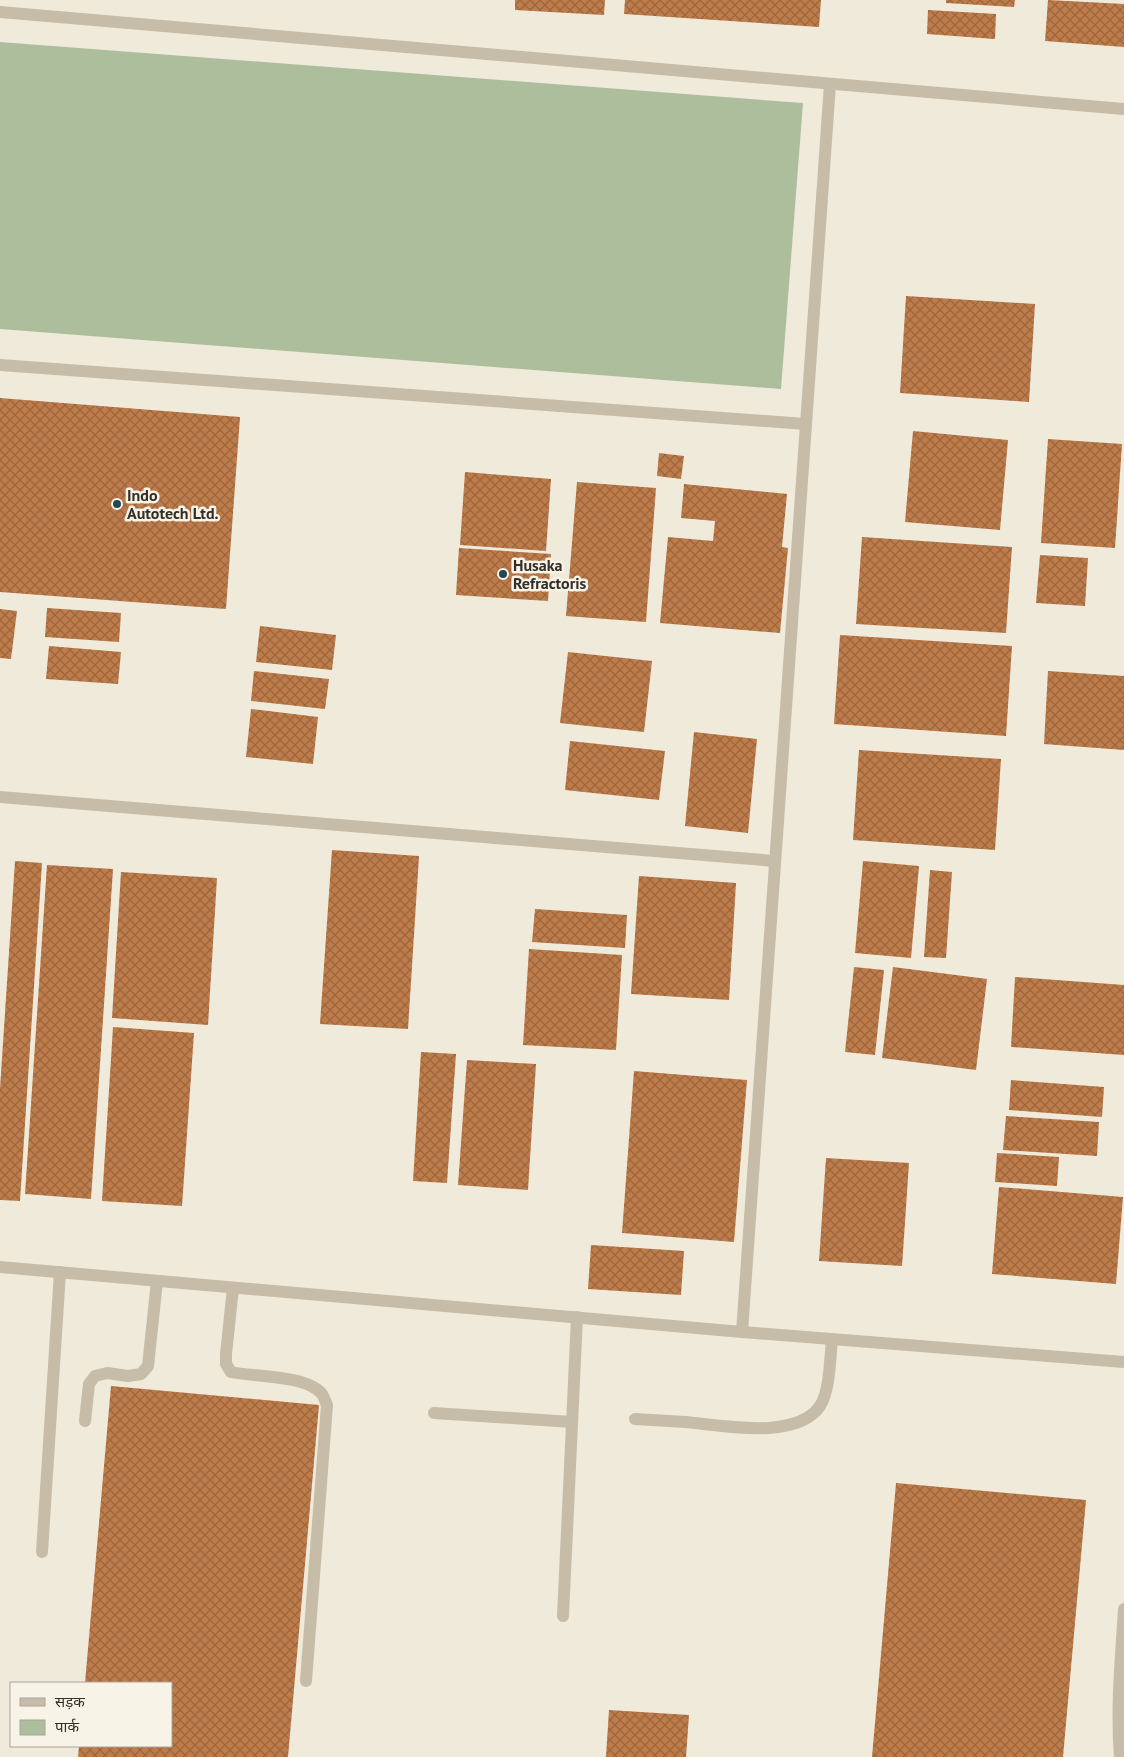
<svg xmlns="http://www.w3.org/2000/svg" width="1124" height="1757" font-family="'PT Sans','Noto Sans Devanagari',sans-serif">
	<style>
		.park { fill: #adbe9c }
		.building { fill: url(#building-cross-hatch) }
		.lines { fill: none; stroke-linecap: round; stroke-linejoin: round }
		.minor { stroke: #c7bca8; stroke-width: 12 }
		.poi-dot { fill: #204753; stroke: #f8f3e7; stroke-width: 2 }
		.labels { text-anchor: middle; stroke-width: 5; stroke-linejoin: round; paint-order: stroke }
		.poi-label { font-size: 16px; font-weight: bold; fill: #342e28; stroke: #f8f3e7; text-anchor: start }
	</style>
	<defs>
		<pattern id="building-cross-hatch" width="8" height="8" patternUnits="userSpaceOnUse" patternTransform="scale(1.25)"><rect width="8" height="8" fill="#be7c4b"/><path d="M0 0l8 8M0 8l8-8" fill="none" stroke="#9b663e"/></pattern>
	</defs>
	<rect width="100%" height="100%" fill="#f0eadb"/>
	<path class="park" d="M0,42L803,103L781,389L0,329Z"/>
	<g class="building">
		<path d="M515,0H605L604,15L515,10Z"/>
		<path d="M625,0H821L819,27L624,14Z"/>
		<path d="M946,0H1015L1014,7L946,3Z"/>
		<path d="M1048,0L1124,4V47L1045,41Z"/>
		<path d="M928,10L996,14L995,39L927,34Z"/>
		<path d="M906,296L1035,304L1029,402L900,393Z"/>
		<path d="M0,398L240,417L226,609L0,592Z"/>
		<path d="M913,431L1008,440L1000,530L905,522Z"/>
		<path d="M1048,439L1122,444L1115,548L1041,543Z"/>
		<path d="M659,453L684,456L681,479L657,476Z"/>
		<path d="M465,472L551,479L546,551L460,545Z"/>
		<path d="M577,482L656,488L646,622L566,616Z"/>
		<path d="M684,484L787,494L782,547L788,548L780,633L660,623L668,537L713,541L715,521L681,518Z"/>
		<path d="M862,537L1012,547L1006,633L856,624Z"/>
		<path d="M459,548L551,554L548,601L456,595Z"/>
		<path d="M1040,555L1088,558L1085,606L1036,603Z"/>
		<path d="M47,608L121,613L119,642L45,637Z"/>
		<path d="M0,609L17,611L11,659L0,658Z"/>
		<path d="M260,626L336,635L332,670L256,662Z"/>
		<path d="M840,635L1012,646L1006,736L834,724Z"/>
		<path d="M49,646L121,652L118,684L46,679Z"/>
		<path d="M568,652L652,661L644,732L560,723Z"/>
		<path d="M254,671L329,679L325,709L251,701Z"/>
		<path d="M1048,671L1124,676V750L1044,744Z"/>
		<path d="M251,709L318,717L313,764L246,757Z"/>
		<path d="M694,732L757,739L748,833L685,826Z"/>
		<path d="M570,741L665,751L659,800L565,790Z"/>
		<path d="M859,750L1001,759L995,850L853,840Z"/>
		<path d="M332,850L419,856L408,1029L320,1024Z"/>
		<path d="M15,861L42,863L20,1201L0,1200V1089Z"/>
		<path d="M863,861L919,866L911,958L855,953Z"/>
		<path d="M47,865L113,869L91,1199L25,1194Z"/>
		<path d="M930,870L952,872L946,958L924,957Z"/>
		<path d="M121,872L217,878L208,1025L112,1018Z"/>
		<path d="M639,876L736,883L729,1000L631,994Z"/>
		<path d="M535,909L627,915L625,948L532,942Z"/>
		<path d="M529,949L622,955L616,1050L523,1045Z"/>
		<path d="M854,967L884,970L875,1055L845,1052Z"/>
		<path d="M893,967L987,979L976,1070L882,1058Z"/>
		<path d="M1015,977L1124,985V1055L1011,1047Z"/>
		<path d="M113,1027L194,1033L182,1206L102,1201Z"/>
		<path d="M421,1052L456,1054L447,1183L413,1181Z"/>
		<path d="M467,1060L536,1064L528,1190L458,1185Z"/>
		<path d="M634,1071L747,1080L734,1242L622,1233Z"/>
		<path d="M1011,1080L1104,1087L1102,1117L1009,1110Z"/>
		<path d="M1006,1116L1099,1122L1097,1156L1003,1150Z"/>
		<path d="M997,1153L1059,1157L1057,1186L995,1182Z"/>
		<path d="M826,1158L909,1163L902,1266L819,1261Z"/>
		<path d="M999,1187L1123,1197L1116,1284L992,1274Z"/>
		<path d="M591,1245L684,1251L681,1295L588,1289Z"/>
		<path d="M111,1386L319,1405L288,1757H78L79,1746H171V1683H85Z"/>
		<path d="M896,1483L1086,1500L1063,1757H872Z"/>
		<path d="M609,1710L689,1715L686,1757H606Z"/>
	</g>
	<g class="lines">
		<g class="minor">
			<path d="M0,12L1124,109"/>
			<path d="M0,365L806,424"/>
			<path d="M0,797L775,861"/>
			<path d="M0,1267L742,1332L1124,1362"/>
			<path d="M233,1288L226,1354V1364L231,1372C254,1377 307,1375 322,1394C324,1397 325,1401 327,1405L306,1681"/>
			<path d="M742,1332L830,84"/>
			<path d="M434,1413L572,1422"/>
			<path d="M635,1419C652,1420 668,1421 685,1422C720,1425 796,1441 820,1406C830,1391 830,1358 832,1339"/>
			<path d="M85,1421L89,1384L95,1376L107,1373L128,1376L141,1374L148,1366L157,1281"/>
			<path d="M42,1552L60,1272"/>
			<path d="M563,1616L577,1317"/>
			<path d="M1120,1757C1116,1707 1121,1658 1124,1609"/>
		</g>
	</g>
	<g class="poi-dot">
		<circle cx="117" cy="504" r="5"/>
		<circle cx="503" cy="574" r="5"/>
	</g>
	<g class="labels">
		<g class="poi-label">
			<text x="127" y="501">Indo<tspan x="127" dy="18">Autotech Ltd.</tspan></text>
			<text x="513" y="571">Husaka<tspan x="513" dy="18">Refractoris</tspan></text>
		</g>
	</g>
	<rect x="10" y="1682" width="162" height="65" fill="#f8f3e7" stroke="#aaa49b"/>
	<rect x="20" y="1698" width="25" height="8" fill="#c7bca8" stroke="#aaa49b"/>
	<text x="55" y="1707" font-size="15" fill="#342e28">सड़क</text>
	<rect x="20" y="1720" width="25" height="15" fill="#adbe9c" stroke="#aaa49b"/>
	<text x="55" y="1732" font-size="15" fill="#342e28">पार्क</text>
</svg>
